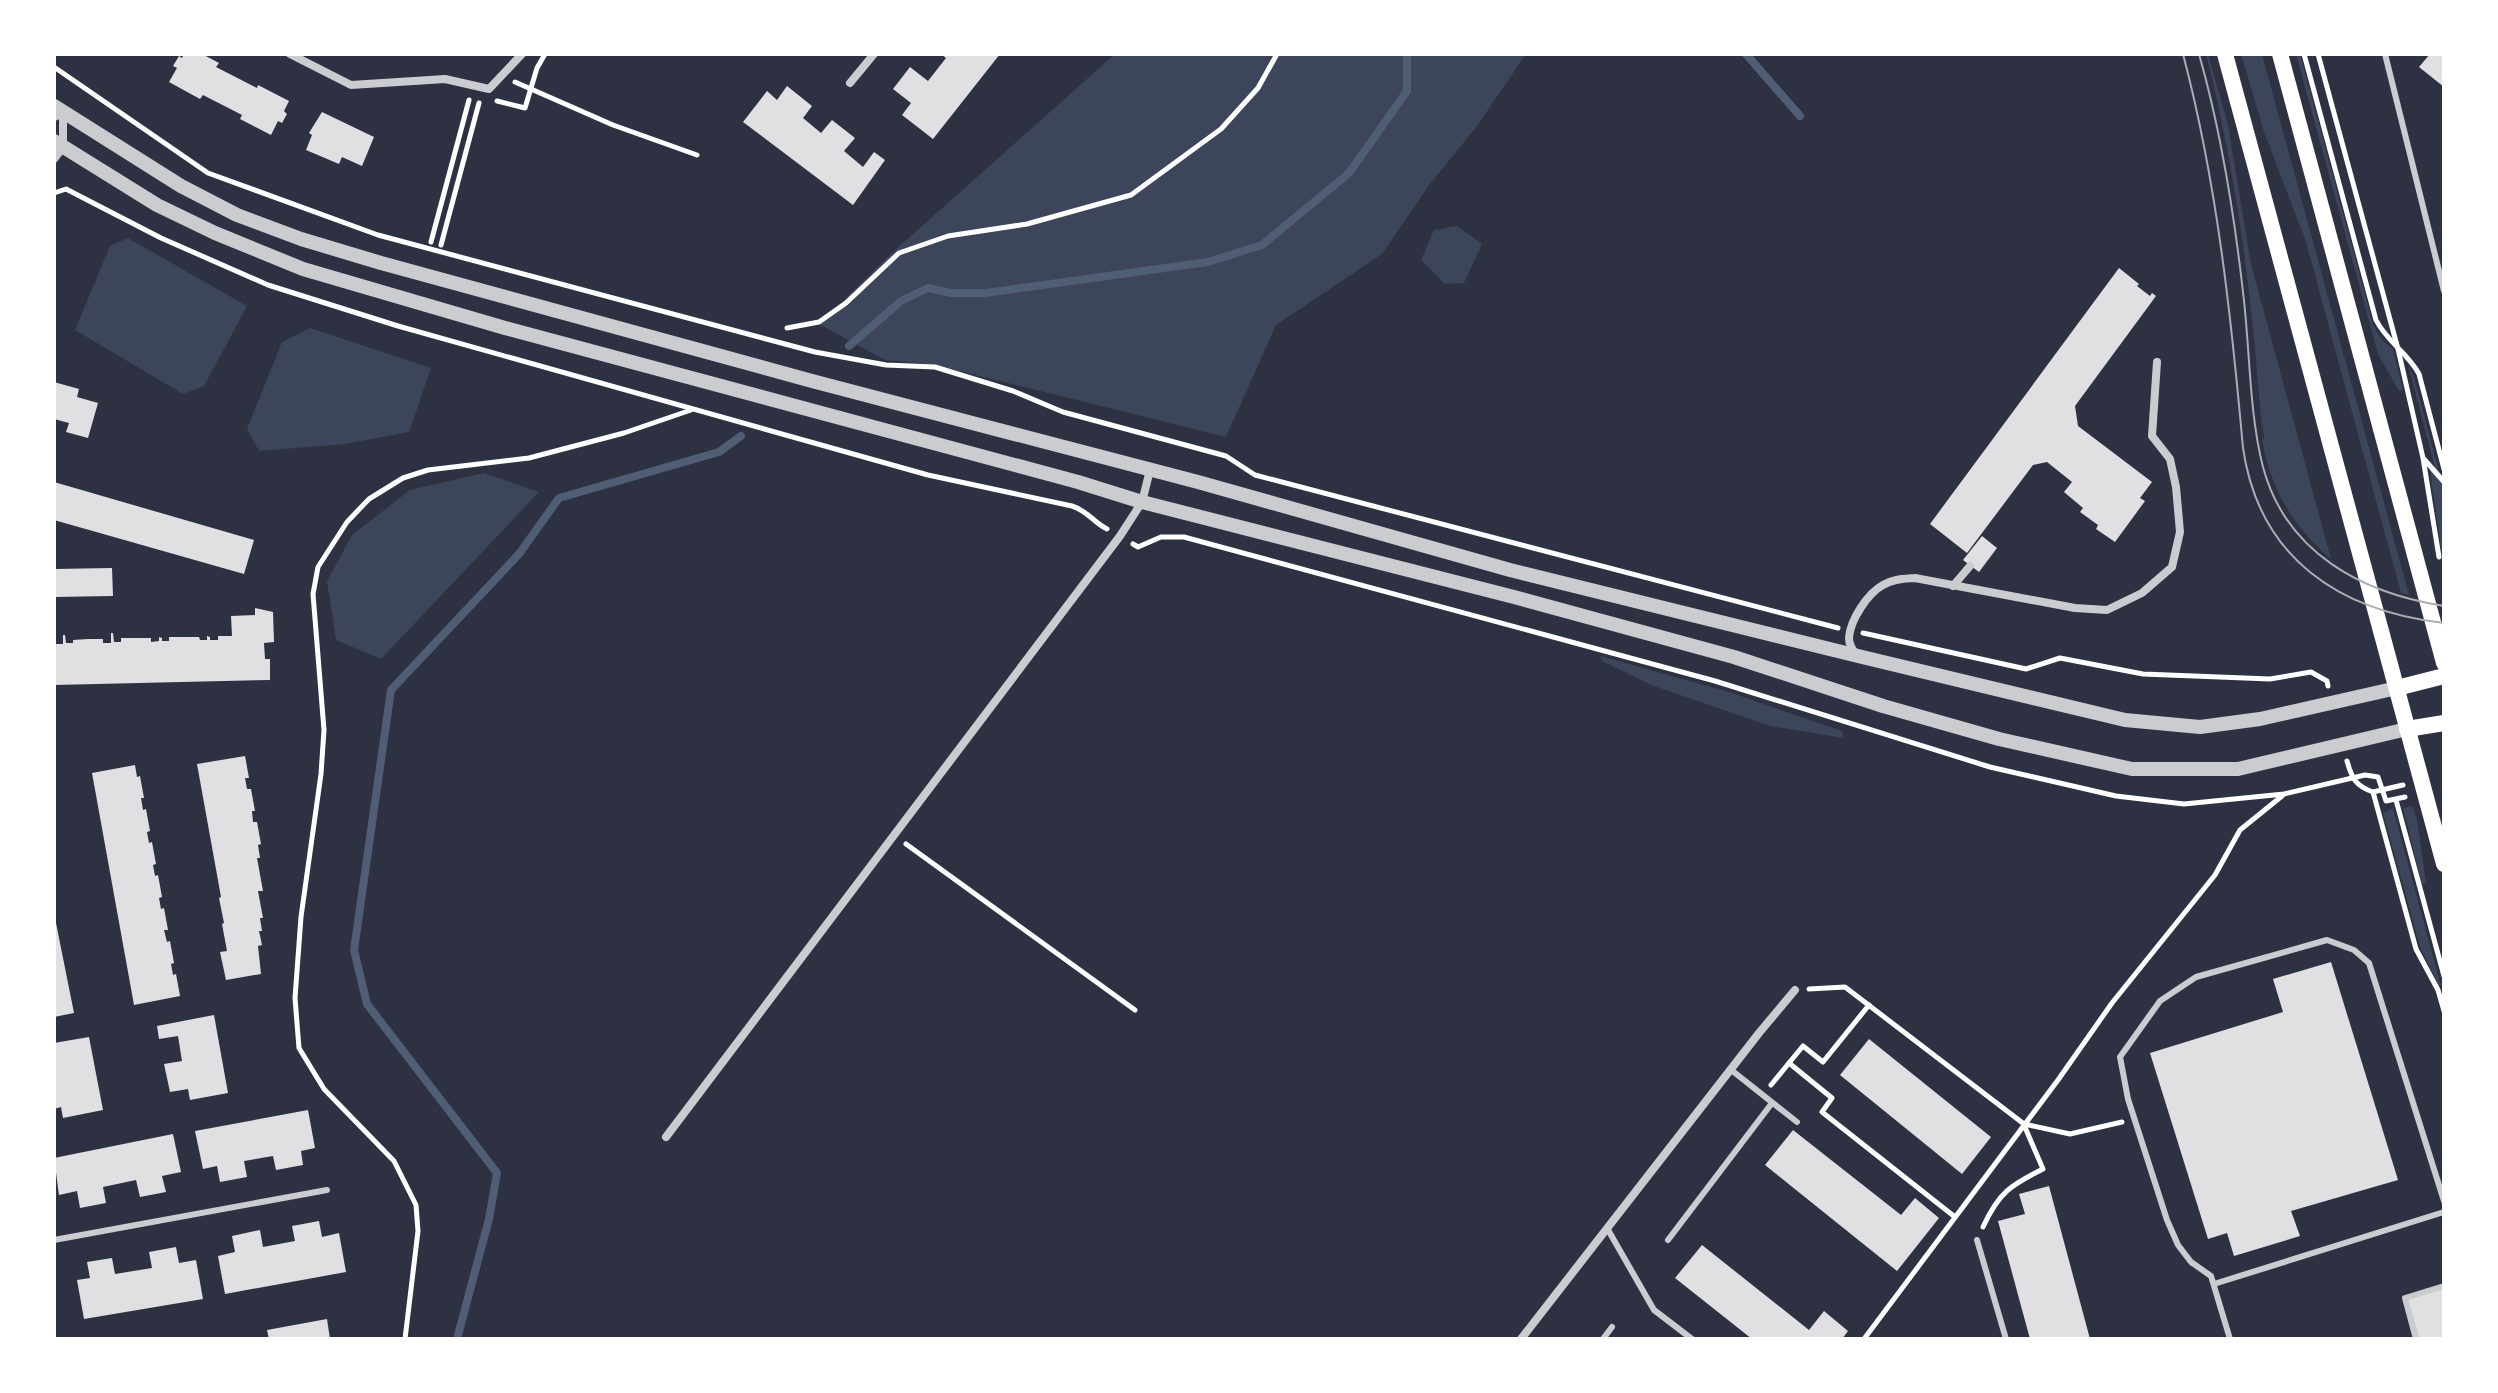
<svg xmlns="http://www.w3.org/2000/svg" width="2498" height="1393" font-family="'Work Sans',sans-serif">
	<style>
		.green { fill: #3c4559 }
		.lines { fill: none; stroke-linecap: round; stroke-linejoin: round }
		.stream { stroke: #4f5d75; stroke-width: 8 }
		.building { fill: #e0e0e3 }
		.path { stroke: #fff; stroke-width: 5 }
		.service { stroke: #caccd0; stroke-width: 6 }
		.minor { stroke: #caccd0; stroke-width: 8 }
		.tertiary { stroke: #caccd0; stroke-width: 14 }
		.secondary { stroke: #fff; stroke-width: 16 }
		.tram { stroke: #abadb3; stroke-width: 2 }
	</style>
	<rect width="100%" height="100%" fill="#2d3142"/>
	<g class="green">
		<path d="M1115,54H1526L1477,126L1430,184L1382,254L1276,325L1226,437L935,365L885,360L819,324L894,251Z"/>
		<path d="M2206,54H2208L2228,125L2251,264L2331,559C2293,527 2270,488 2262,439L2264,438C2258,400 2257,360 2252,321C2243,232 2228,141 2206,54Z"/>
		<path d="M2241,54H2262L2409,595L2401,593L2306,242L2264,132Z"/>
		<path d="M2296,54H2300L2373,324L2381,339L2393,349L2403,390L2399,391L2378,354Z"/>
		<path d="M1457,226L1482,244L1464,283L1445,284L1421,260L1434,230Z"/>
		<path d="M128,238L247,306L204,386L183,394L75,330L110,246Z"/>
		<path d="M310,328L431,368L409,432L345,444L259,451L247,429L282,342Z"/>
		<path d="M2408,365L2414,377L2444,490V569L2430,470L2435,468Z"/>
		<path d="M484,473L539,492L381,659L336,640L327,581L352,535L410,490Z"/>
		<path d="M1600,656L1729,692L1842,731L1843,738L1770,726L1651,685L1602,661Z"/>
		<path d="M2412,806L2417,819L2426,883L2422,884L2403,808Z"/>
		<path d="M2393,808L2441,986H2439L2420,947L2383,813Z"/>
	</g>
	<g class="lines">
		<g class="stream">
			<path d="M1746,54L1800,116"/>
			<path d="M849,346L901,301L928,288L951,293H986L1208,262L1262,245L1349,173L1407,91V54"/>
			<path d="M457,1339L489,1219L497,1173L367,1004L354,950L391,690L519,554L559,498L719,452L741,436"/>
		</g>
	</g>
	<g class="building">
		<path d="M184,54H202L219,63L216,67L257,88L258,85L289,101L284,111L287,114L282,123L278,121L271,135L240,119L242,115L203,95L200,99L169,82L177,68L173,66L179,56L182,58Z"/>
		<path d="M941,54H1000L933,139L902,115L911,103L893,89L910,67L928,81L946,58Z"/>
		<path d="M2430,54H2444V87L2419,67Z"/>
		<path d="M787,86L812,106L803,118L821,133L832,120L855,138L844,151L863,167L874,152L885,160L853,205L743,122L767,91L777,100Z"/>
		<path d="M322,112L374,137L362,166L342,157L339,164L306,150L312,135L309,133Z"/>
		<path d="M2119,268L2139,284L2137,286L2150,296L2152,293L2156,296L2075,406L2078,426L2152,482L2140,498L2145,501L2115,542L2096,529L2098,525L2080,512L2083,508L2064,492L2072,482L2047,462L2033,465L1967,553L1930,524Z"/>
		<path d="M54,382L79,389L77,397L98,403L88,438L66,432L69,423L54,419Z"/>
		<path d="M54,482L254,540L244,574L54,520Z"/>
		<path d="M1982,536L1997,548L1979,572L1963,560Z"/>
		<path d="M112,568L113,596L54,597V569Z"/>
		<path d="M255,608L273,612L274,642L264,643L265,659H270V680L54,685V644H63V635H65L66,643H73V640L88,639H103V643H111V633H113L114,642H121V638H151V642L159,641V637L162,638V641H169V637H199L200,640H207V636L210,637V640H218V636H232L231,616L255,615Z"/>
		<path d="M245,756L249,778H245L247,789H251L255,811H252L253,822H257L261,844L258,845L260,858H257L263,891H258L263,918H260L262,931H259L262,945L258,946L261,974L226,980L220,952L227,951L222,924L224,923L219,898L221,897L197,764Z"/>
		<path d="M135,765L137,777L140,776L144,798H141L143,810L146,809L150,831L147,832L149,843L152,842L156,864L153,865L155,876L158,875L162,897L159,898L161,909L164,908L168,930H164L167,942L170,941L174,963L171,964L173,975L176,974L180,996L134,1005L92,773Z"/>
		<path d="M54,913L74,1013L54,1017Z"/>
		<path d="M2331,962L2398,1180L2291,1211L2300,1236L2234,1256L2227,1233L2208,1239L2150,1053L2283,1012L2273,979Z"/>
		<path d="M214,1015L228,1093L190,1100L188,1089L170,1092L164,1064L182,1061L178,1036L159,1039L157,1026Z"/>
		<path d="M89,1037L103,1110L63,1118L61,1107L54,1109V1043Z"/>
		<path d="M1869,1039L1991,1137L1962,1174L1840,1075Z"/>
		<path d="M308,1110L315,1148L301,1151L303,1165L276,1170L273,1156L244,1161L247,1177L220,1182L217,1166L203,1169L195,1131Z"/>
		<path d="M1793,1130L1901,1215L1915,1198L1939,1218L1897,1271L1765,1165Z"/>
		<path d="M173,1134L181,1172L162,1176L166,1192L140,1197L136,1180L103,1187L106,1203L80,1208L77,1191L59,1195L54,1158Z"/>
		<path d="M2049,1186L2090,1339H2030L1998,1221L2025,1214L2019,1194Z"/>
		<path d="M319,1221L322,1237L339,1233L346,1272L225,1294L218,1256L235,1252L232,1236L260,1230L263,1247L295,1241L292,1226Z"/>
		<path d="M1702,1245L1809,1330L1824,1311L1848,1331L1842,1339H1752L1675,1278Z"/>
		<path d="M176,1247L179,1263L196,1260L203,1299L84,1319L77,1280L90,1278L87,1262L112,1258L115,1274L152,1268L149,1252Z"/>
		<path d="M2444,1288V1339H2419L2407,1299Z"/>
		<path d="M327,1319L330,1339H269L267,1330Z"/>
	</g>
	<g class="lines">
		<g class="path">
			<path d="M2304,54L2376,320C2387,342 2408,353 2419,374L2444,469"/>
			<path d="M2318,54L2398,349L2423,458L2439,557"/>
			<path d="M54,67L208,173L378,235L815,352L886,365L935,367L1013,391L1063,412L1226,456L1255,475L1838,628"/>
			<path d="M515,82L613,125L697,155"/>
			<path d="M497,101L525,108L537,68L545,54"/>
			<path d="M54,193L66,189L161,238L268,285L398,326L928,475L1072,506C1088,511 1093,522 1107,529"/>
			<path d="M431,242L469,100"/>
			<path d="M441,245L479,103"/>
			<path d="M787,328L819,322L846,303L899,253L948,236L1027,224L1131,195L1221,129L1258,88L1277,54"/>
			<path d="M2424,459L2444,482"/>
			<path d="M1133,544L1138,547L1161,537H1184L1715,681L1990,767L2116,796L2184,804L2284,794L2365,775L2378,777L2386,801L2405,797"/>
			<path d="M1863,633L2026,669L2060,658L2143,674L2270,679L2311,672L2327,681L2328,686"/>
			<path d="M2347,761C2352,779 2356,786 2373,792L2416,949L2438,990L2444,1011"/>
			<path d="M2373,792L2403,785"/>
			<path d="M2396,800L2444,976"/>
			<path d="M906,844L1135,1010"/>
			<path d="M1809,989L1845,987L2024,1124L2070,1134L2122,1122"/>
			<path d="M1789,1063L1803,1046L1823,1062L1869,1005"/>
			<path d="M1771,1085L1789,1063L1832,1098L1822,1112L1955,1217"/>
			<path d="M1983,1227C1999,1192 2011,1185 2043,1169L2024,1125"/>
			<path d="M405,1339L418,1231L416,1205L394,1161L324,1089L299,1048L295,998L301,917L321,774L324,730L313,594L318,567L347,522L369,499L403,478L428,470L529,458L624,433L691,410"/>
			<path d="M1864,1339L2058,1080L2112,1003L2215,875L2240,830L2282,796"/>
		</g>
		<g class="service">
			<path d="M2385,54L2444,291"/>
			<path d="M1730,1069L1797,1122"/>
			<path d="M1607,1228L1654,1310L1692,1339"/>
			<path d="M54,1240L327,1190"/>
			<path d="M1668,1240L1772,1103"/>
			<path d="M1977,1240L2006,1339"/>
			<path d="M2214,1284L2444,1212"/>
			<path d="M1603,1339L1612,1327"/>
			<path d="M2230,1339L2211,1276L2191,1262L2178,1245L2167,1220L2128,1099L2120,1057L2160,1001L2196,977L2327,940L2354,950L2369,963L2444,1201"/>
			<path d="M2416,1339L2405,1298L2444,1286"/>
		</g>
		<g class="minor">
			<path d="M290,54L351,85L445,79L489,89L522,54"/>
			<path d="M850,83L874,54"/>
			<path d="M54,117L63,113V147L54,159"/>
			<path d="M1953,586L1970,566"/>
			<path d="M1857,656C1853,650 1849,646 1849,638C1850,620 1868,593 1883,585C1893,579 1903,579 1915,578L2075,608L2107,610L2142,593L2172,567L2180,532L2176,487L2170,459L2152,436L2157,362"/>
			<path d="M666,1137L1120,536L1142,502L1150,470"/>
			<path d="M1521,1339L1759,1033L1795,990"/>
		</g>
		<g class="tertiary">
			<path d="M54,106L181,186L237,215L301,239L381,263L812,381L1198,482L1510,570L1858,656L2125,720L2200,727L2260,719L2397,688"/>
			<path d="M54,141L157,205L215,233L303,269L505,328L1078,482L1142,502L1514,597L1734,657L1883,706L1999,739L2132,769H2238L2407,729"/>
		</g>
		<g class="secondary">
			<path d="M2225,54L2444,864"/>
			<path d="M2280,54L2444,663"/>
			<path d="M2397,688L2444,676"/>
			<path d="M2407,729L2444,723"/>
		</g>
		<g class="tram">
			<path d="M2183,54C2217,183 2231,315 2243,448C2259,558 2339,611 2444,623"/>
			<path d="M2199,54C2221,131 2234,213 2243,292C2250,348 2249,413 2263,467C2286,553 2362,593 2444,606"/>
		</g>
	</g>
	<rect width="2498" height="1393" fill="none" stroke="#ffffff" stroke-width="112"/>
</svg>
